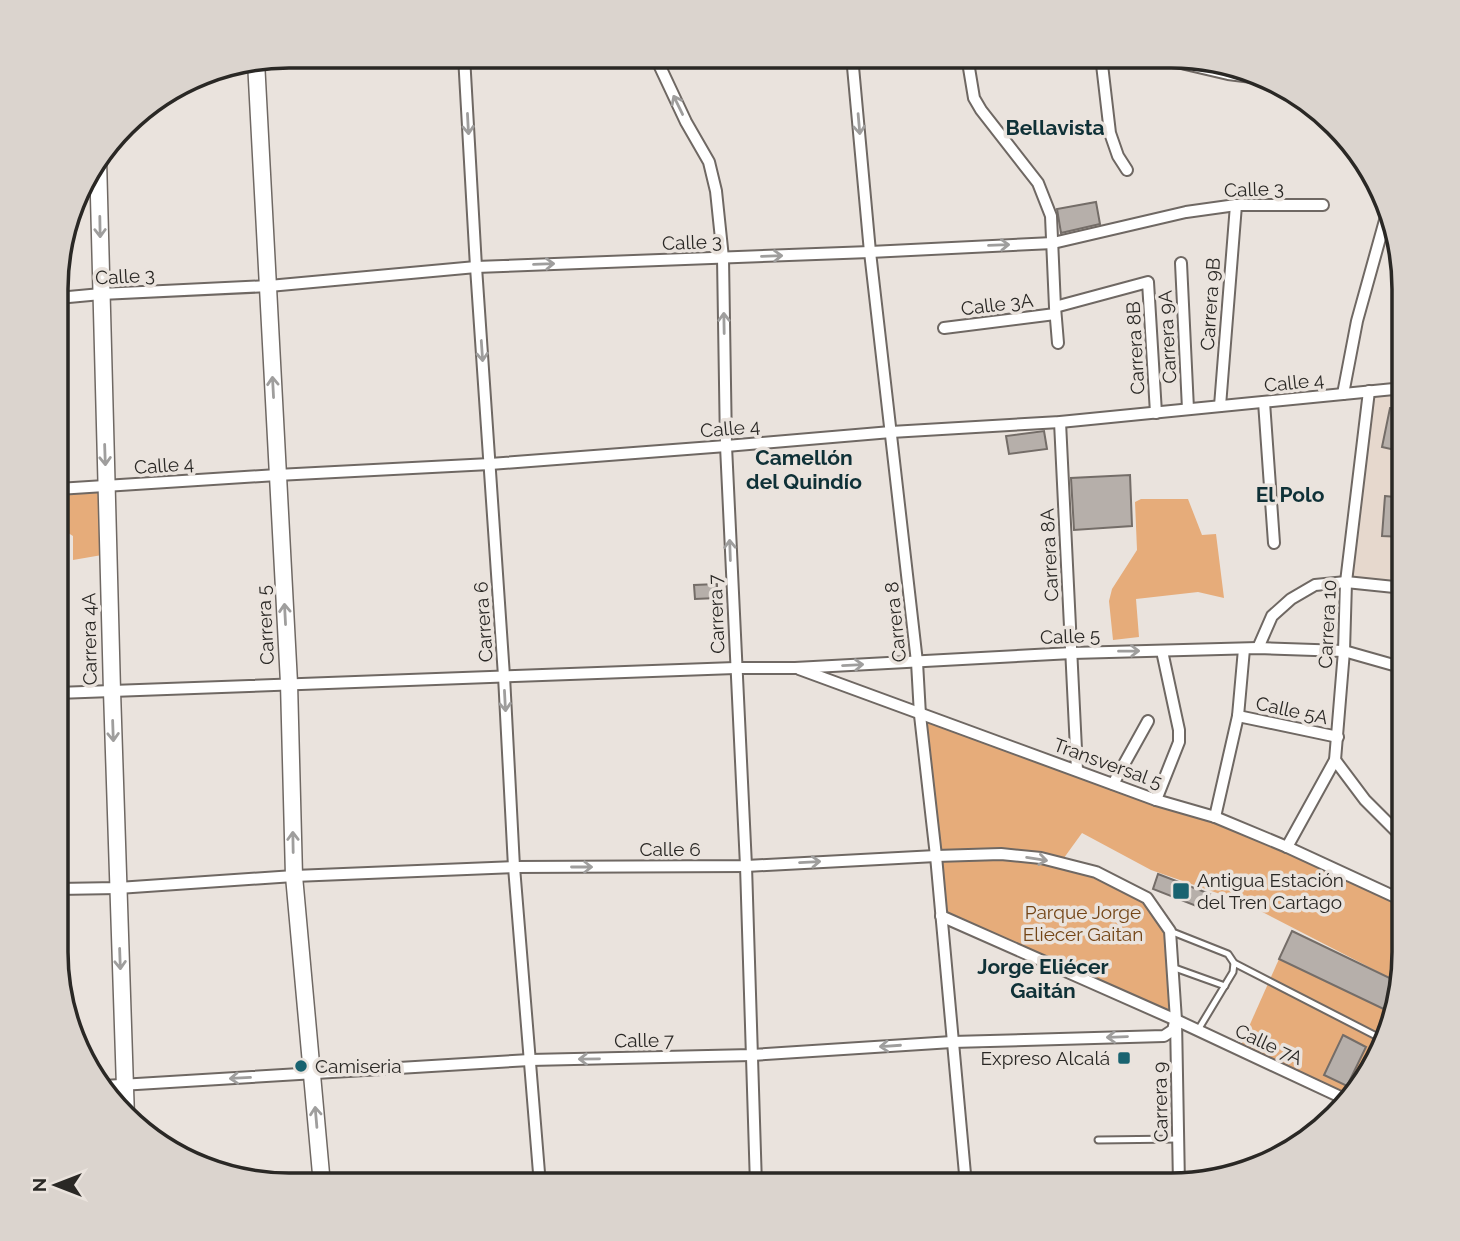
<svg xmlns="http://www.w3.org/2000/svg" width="1460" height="1241" font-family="Raleway,sans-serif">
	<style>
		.built { fill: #e6d8cd }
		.green { fill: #e6ac7a }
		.building { fill: #b6afaa; stroke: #746d68; stroke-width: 2 }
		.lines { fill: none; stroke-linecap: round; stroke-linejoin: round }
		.lane-casing { stroke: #6f6863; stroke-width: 9 }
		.street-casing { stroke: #6f6863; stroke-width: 14 }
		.secondary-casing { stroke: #6f6863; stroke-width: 19 }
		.lane { stroke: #fff; stroke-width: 5 }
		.street { stroke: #fff; stroke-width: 10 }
		.secondary { stroke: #fff; stroke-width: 16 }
		.oneway { stroke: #9f9e9d }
		.poi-dot { fill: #196370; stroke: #eae3dd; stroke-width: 2.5 }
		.labels { text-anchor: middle; stroke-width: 7; stroke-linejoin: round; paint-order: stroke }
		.street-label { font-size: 19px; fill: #2a2825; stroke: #eae3dd }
		.poi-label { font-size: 19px; fill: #2a2825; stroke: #eae3dd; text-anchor: start }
		.park-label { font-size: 19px; fill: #734516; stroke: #eae3dd }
		.neighbourhood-label { font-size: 21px; font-weight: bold; fill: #0f3137; stroke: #eae3dd }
		.rim { fill: none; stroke: #2a2825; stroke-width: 3.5 }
	</style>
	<rect width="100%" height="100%" fill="#eae3dd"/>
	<path class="built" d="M1404,388V586L1347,576L1369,391Z"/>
	<g class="green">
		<path d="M103,490L102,555L73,560V536L57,526L58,492Z"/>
		<path d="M1141,499H1188L1202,535L1216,534L1224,598L1198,592L1136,599L1139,637L1113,640L1109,601L1112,589L1137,550L1135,502Z"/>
		<path d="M924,716L1215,817L1404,901V952L1398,982L1243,902L1151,870L1082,833L1061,862L1147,898L1170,931L1176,1020L941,916Z"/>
		<path d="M1279,959L1392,1013L1386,1041L1349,1096L1239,1049Z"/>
	</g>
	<g class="building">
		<path d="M1096,202L1100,224L1061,233L1057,209Z"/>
		<path d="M1390,408L1404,409V452L1382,447Z"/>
		<path d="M1044,431L1047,449L1009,454L1006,436Z"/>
		<path d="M1130,475L1132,526L1074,530L1071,478Z"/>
		<path d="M1385,496L1404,498V537L1382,536Z"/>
		<path d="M717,584V598L695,599L694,585Z"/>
		<path d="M1158,874L1210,894L1204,909L1153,889Z"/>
		<path d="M1292,931L1398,982L1392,1013L1279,959Z"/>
		<path d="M1343,1035L1366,1047L1347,1086L1324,1075Z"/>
	</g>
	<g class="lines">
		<g class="lane-casing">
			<g id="lane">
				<path d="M1170,931L1228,954L1234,963L1233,972L1198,1030"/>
				<path d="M1234,963L1382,1039L1381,1049"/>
				<path d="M1172,967L1225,986"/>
				<path d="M1098,1140L1178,1139"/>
			</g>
		</g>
		<g class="street-casing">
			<g id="street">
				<path d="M464,56L476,267L504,676L514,867L540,1185"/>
				<path d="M655,56L686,122L709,162L716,191L723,258L726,446L746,866L756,1185"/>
				<path d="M852,56L870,252L917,662L920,715L936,856L966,1185"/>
				<path d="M967,56L974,98L981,110L1038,183L1051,216L1055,307L1058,343"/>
				<path d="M1101,56L1110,133L1118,156L1127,170"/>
				<path d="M1151,56L1228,74L1268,79"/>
				<path d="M1181,263L1188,409"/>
				<path d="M58,298L101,294L269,286L476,267L870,252L1053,243L1186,212L1236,205H1323"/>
				<path d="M1055,307L1148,282L1156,413"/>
				<path d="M944,328L1055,314"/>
				<path d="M1343,394L1357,321L1387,213"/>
				<path d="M1264,402L1274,543"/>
				<path d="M1220,406L1236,205"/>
				<path d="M1060,422L1077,770"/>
				<path d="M58,489L277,475L490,464L726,446L891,432L1060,422L1404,388"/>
				<path d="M1258,648L1272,616L1291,599L1315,585L1346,582L1404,588"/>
				<path d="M799,669L1156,800L1215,817L1287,847L1404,901"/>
				<path d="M57,693L735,668H795L1072,653L1258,648L1344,651L1404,668"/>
				<path d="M1238,716L1338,737"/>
				<path d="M1335,760L1365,800L1404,839"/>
				<path d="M1113,784L1148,721"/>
				<path d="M1156,800L1179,742V730L1162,651"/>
				<path d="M1215,817L1238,716L1244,649"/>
				<path d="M1287,847L1335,760L1344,651L1346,582L1369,391"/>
				<path d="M57,889L118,888L294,876L514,867L746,866L936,856L1001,854L1041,858L1096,872L1147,898L1170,931L1176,1020L1179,1185"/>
				<path d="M941,916L1176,1020L1347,1100"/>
				<path d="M104,1086L530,1060L752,1055L952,1042L1164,1036L1173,1030L1175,1022"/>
			</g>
		</g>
		<g class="secondary-casing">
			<g id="secondary">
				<path d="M256,61L289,683L294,876L322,1185"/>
				<path d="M98,159L112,691L126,1118"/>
			</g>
		</g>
		<use href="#lane" class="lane"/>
		<use href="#street" class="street"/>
		<use href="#secondary" class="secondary"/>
	</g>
	<defs><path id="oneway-shaft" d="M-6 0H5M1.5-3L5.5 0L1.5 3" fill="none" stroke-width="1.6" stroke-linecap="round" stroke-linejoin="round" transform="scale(1.75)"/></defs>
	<g class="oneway">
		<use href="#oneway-shaft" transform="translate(678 105) rotate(-116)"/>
		<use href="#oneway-shaft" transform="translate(468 124) rotate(87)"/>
		<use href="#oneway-shaft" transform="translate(859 124) rotate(85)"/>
		<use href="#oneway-shaft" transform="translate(100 227) rotate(89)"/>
		<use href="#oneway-shaft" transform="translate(999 245) rotate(-2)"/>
		<use href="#oneway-shaft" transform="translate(772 256) rotate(-2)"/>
		<use href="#oneway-shaft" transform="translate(544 264) rotate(-2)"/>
		<use href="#oneway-shaft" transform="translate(724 323) rotate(-91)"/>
		<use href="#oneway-shaft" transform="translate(482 351) rotate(86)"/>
		<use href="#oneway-shaft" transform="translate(273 387) rotate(-93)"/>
		<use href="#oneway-shaft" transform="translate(105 455) rotate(88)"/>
		<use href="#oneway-shaft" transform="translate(730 550) rotate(-92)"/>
		<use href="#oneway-shaft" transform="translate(285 614) rotate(-93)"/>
		<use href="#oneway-shaft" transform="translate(1129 651) rotate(-1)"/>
		<use href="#oneway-shaft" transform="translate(853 665) rotate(-3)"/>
		<use href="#oneway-shaft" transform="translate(505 701) rotate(87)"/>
		<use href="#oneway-shaft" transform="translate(113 731) rotate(88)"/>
		<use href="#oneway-shaft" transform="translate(293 842) rotate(-91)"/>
		<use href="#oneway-shaft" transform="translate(1037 859) rotate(9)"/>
		<use href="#oneway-shaft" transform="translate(810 862) rotate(-3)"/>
		<use href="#oneway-shaft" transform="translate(582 867)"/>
		<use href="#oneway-shaft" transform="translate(120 959) rotate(88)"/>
		<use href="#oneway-shaft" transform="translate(1117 1037) rotate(178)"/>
		<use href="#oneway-shaft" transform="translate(890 1046) rotate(176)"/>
		<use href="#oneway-shaft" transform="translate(589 1059) rotate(179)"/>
		<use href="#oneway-shaft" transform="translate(240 1078) rotate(177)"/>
		<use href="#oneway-shaft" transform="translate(316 1117) rotate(-95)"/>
	</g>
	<g class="poi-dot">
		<rect x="1172" y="882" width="18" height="18" rx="3.5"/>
		<rect x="1117" y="1051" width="14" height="14" rx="3.5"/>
		<circle cx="301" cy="1066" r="7"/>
	</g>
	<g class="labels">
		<g class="street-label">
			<text transform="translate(1254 189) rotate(-2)" y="7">Calle 3</text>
			<text transform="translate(692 242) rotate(-2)" y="7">Calle 3</text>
			<text transform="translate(125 276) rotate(-3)" y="7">Calle 3</text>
			<text transform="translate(997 304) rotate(-7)" y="7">Calle 3A</text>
			<text transform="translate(1210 304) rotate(-86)" y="7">Carrera 9B</text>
			<text transform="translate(1167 337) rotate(-93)" y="7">Carrera 9A</text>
			<text transform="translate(1135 348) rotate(-93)" y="7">Carrera 8B</text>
			<text transform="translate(1294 382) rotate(-6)" y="7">Calle 4</text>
			<text transform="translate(730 428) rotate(-5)" y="7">Calle 4</text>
			<text transform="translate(164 465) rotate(-4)" y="7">Calle 4</text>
			<text transform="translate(1049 555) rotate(-93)" y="7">Carrera 8A</text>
			<text transform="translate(716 614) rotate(-92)" y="7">Carrera 7</text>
			<text transform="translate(483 622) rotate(-94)" y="7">Carrera 6</text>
			<text transform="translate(895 622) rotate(-96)" y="7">Carrera 8</text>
			<text transform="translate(1327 624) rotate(-87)" y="7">Carrera 10</text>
			<text transform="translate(265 625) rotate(-93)" y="7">Carrera 5</text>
			<text transform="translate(1070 636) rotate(-2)" y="7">Calle 5</text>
			<text transform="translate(89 639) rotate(-91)" y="7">Carrera 4A</text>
			<text transform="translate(1292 710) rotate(12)" y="7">Calle 5A</text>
			<text transform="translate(1108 763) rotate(20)" y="7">Transversal 5</text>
			<text x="670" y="856">Calle 6</text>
			<text transform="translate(644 1040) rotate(-1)" y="7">Calle 7</text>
			<text transform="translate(1269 1044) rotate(25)" y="7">Calle 7A</text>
			<text transform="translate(1160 1102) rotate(-91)" y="7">Carrera 9</text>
		</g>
		<g class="poi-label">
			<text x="1197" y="887">Antigua Estación<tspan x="1197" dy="22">del Tren Cartago</tspan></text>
			<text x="1110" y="1065" text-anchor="end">Expreso Alcalá</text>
			<text x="315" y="1073">Camiseria</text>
		</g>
		<g class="park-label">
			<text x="1083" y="919">Parque Jorge<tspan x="1083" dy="22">Eliecer Gaitan</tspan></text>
		</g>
		<g class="neighbourhood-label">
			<text x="1055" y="135">Bellavista</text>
			<text x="804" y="465">Camellón<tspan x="804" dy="24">del Quindío</tspan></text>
			<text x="1290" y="502">El Polo</text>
			<text x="1043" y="974">Jorge Eliécer<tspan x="1043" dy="24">Gaitán</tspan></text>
		</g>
	</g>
	<path d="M0 0H1460V1241H0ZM289 68H1171A221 221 0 0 1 1392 289V952A221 221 0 0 1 1171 1173H289A221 221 0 0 1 68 952V289A221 221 0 0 1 289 68Z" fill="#dbd4ce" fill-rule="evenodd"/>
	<path class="rim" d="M289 68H1171A221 221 0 0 1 1392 289V952A221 221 0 0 1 1171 1173H289A221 221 0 0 1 68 952V289A221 221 0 0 1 289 68Z"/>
	<g transform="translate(56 1185) rotate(270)" stroke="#eae3dd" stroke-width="5" paint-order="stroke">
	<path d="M0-5L12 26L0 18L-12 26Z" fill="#2a2825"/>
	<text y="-10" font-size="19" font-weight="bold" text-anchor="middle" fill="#2a2825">N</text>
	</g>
</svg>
